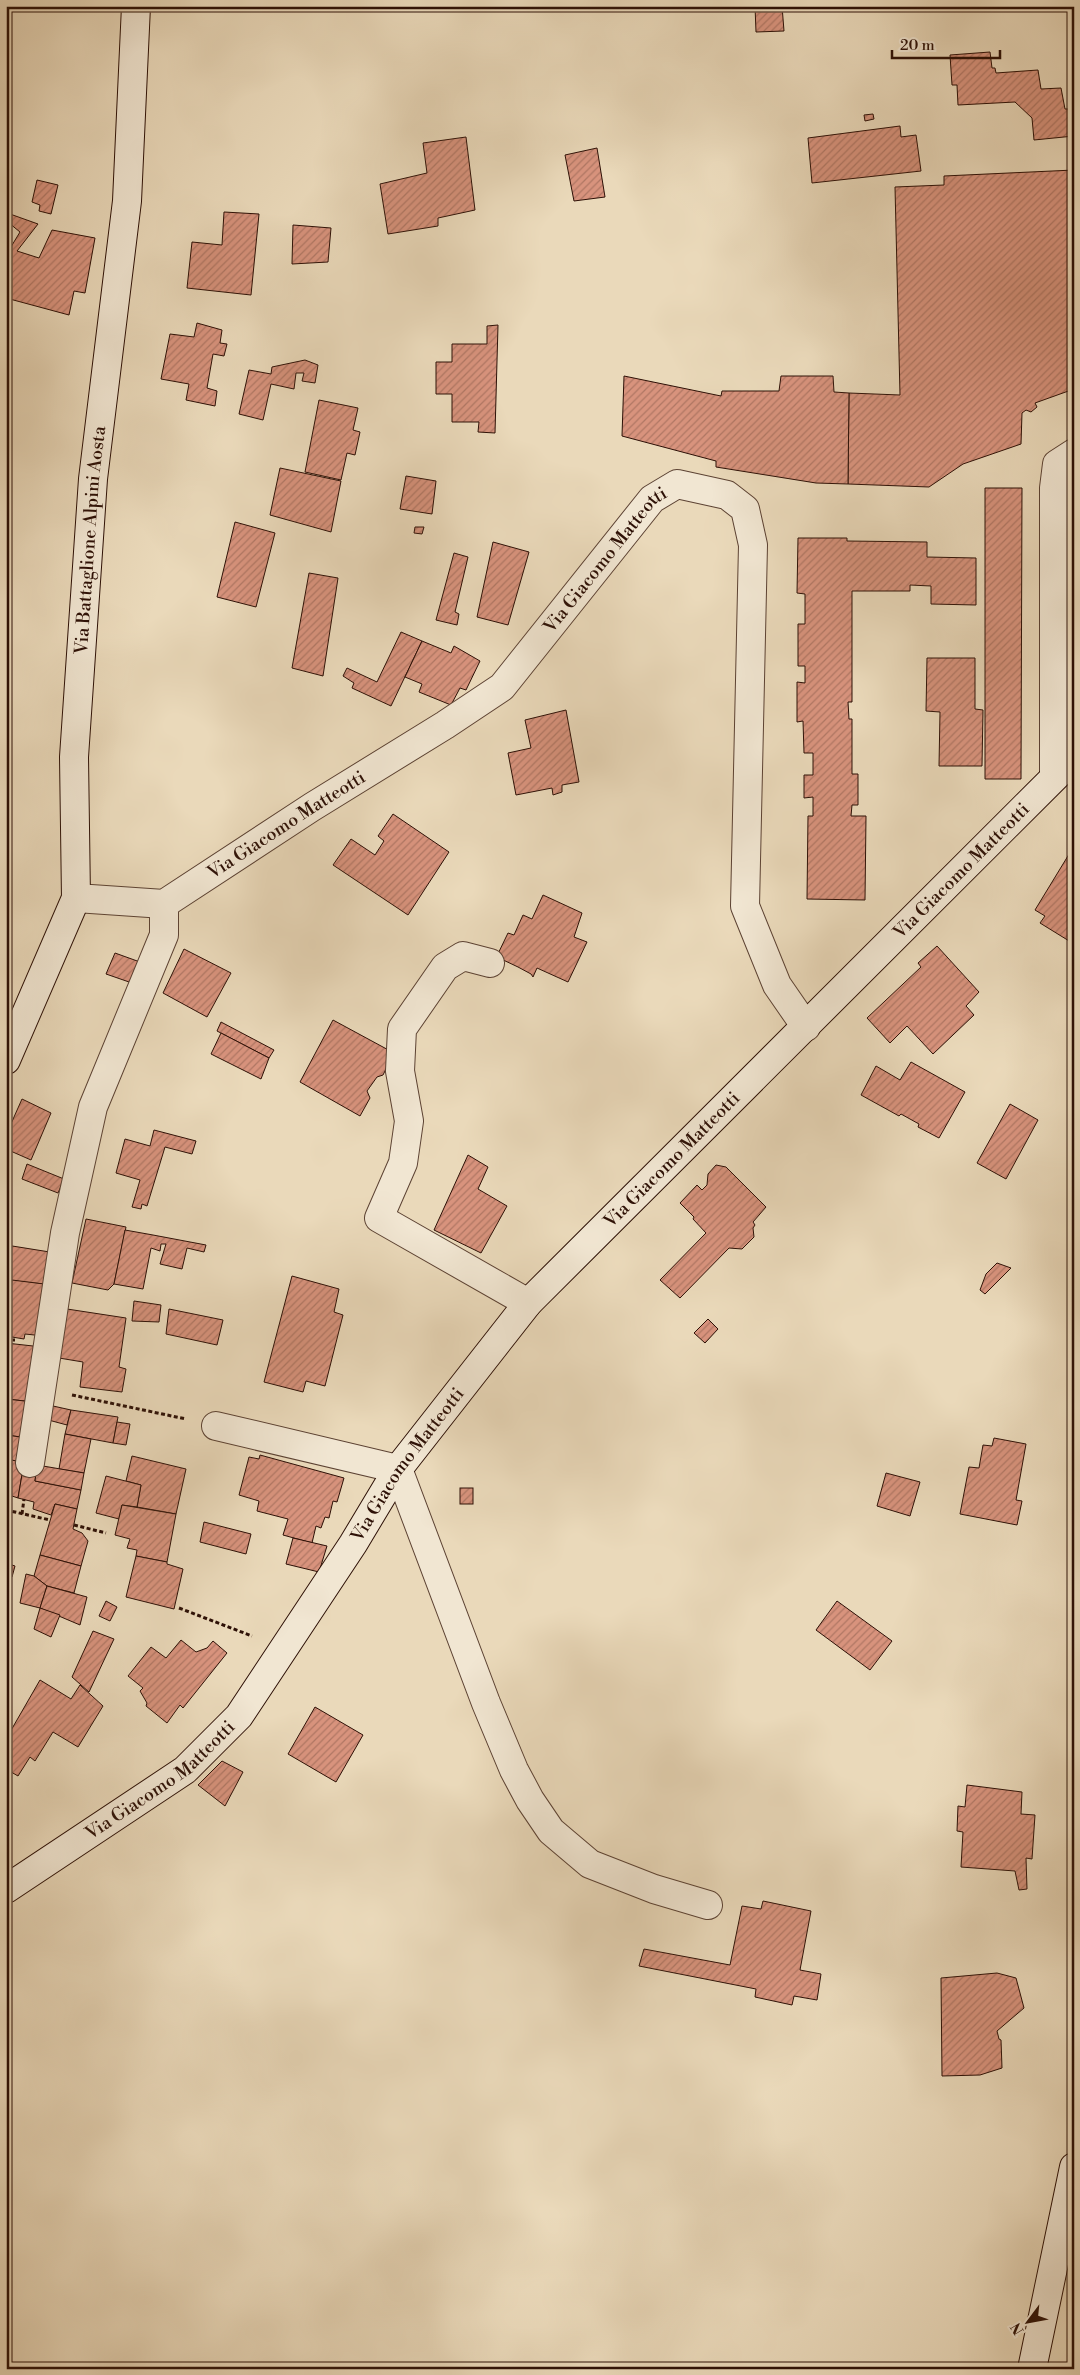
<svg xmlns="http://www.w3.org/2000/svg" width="1080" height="2375" font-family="'Libre Bodoni',serif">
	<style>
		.building { fill: url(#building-hatch); stroke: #2d1006 }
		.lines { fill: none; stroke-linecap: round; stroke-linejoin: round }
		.street-casing { stroke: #5c4233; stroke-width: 30 }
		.secondary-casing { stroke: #2d1006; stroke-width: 30 }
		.path { stroke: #2d1006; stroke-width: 3; stroke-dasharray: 4 2.5; stroke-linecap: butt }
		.street { stroke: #f1e6d2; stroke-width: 28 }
		.secondary { stroke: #f1e6d2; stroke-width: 28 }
		.labels { text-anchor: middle; stroke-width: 5; stroke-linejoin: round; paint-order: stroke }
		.street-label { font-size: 18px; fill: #2d1006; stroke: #f1e6d2 }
	</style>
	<defs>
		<pattern id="building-hatch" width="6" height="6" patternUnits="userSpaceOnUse" patternTransform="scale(1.25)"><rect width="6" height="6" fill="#d8937d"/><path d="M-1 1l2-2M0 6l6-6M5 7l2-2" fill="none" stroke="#b07764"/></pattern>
	</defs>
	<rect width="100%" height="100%" fill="#ead9ba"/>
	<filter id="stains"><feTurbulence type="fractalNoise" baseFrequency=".004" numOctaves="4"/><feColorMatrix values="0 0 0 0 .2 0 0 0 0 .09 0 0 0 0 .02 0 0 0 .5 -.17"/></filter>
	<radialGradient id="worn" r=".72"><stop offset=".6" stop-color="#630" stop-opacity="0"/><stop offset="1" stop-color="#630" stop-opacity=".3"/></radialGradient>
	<g class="building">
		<path d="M755,6H782L784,31L756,32Z"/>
		<path d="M990,52L992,68H995L996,73L1038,70L1041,89L1061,88L1065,109H1072L1074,136L1034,140L1032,118L1015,102L958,105L957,85H952L950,55Z"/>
		<path d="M873,114L874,119L865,121L864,115Z"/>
		<path d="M900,126L901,137L916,135L921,171L812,183L808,138Z"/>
		<path d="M466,137L475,210L438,218V226L388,234L380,184L427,173L423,143Z"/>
		<path d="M597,148L605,197L574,201L565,155Z"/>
		<path d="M1074,170V389L1035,403L1037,407L1031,412L1026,410L1022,413L1021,444L963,464L929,487L848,484L849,393L900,395L895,187L944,185V176Z"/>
		<path d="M37,180L58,185L51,214L39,211L40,205L32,202Z"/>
		<path d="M224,212L259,214L251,295L187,288L192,242L222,245Z"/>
		<path d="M10,214L38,224L17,251L39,258L52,230L95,238L85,293L74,291L69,315L6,298V255L20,232L9,223Z"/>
		<path d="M293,225L331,228L328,262L292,264Z"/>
		<path d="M197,323L222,330L220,343L227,344L224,356L213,354L207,388L217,391L215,406L186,400L189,384L161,379L170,334L194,337Z"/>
		<path d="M498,325L495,433L478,432L479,422H452V394H436V362H452V344H487V326Z"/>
		<path d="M305,360L318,365L315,383L302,381L304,373H296L294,389L271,384L263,420L239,414L249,370L271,374L272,367Z"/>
		<path d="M624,376L721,396L722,391H779L781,376H833L834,392L849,393L848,484L816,483L716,467V461L622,436Z"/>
		<path d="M319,400L358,408L353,430L360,432L355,455L347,453L341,480L305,472Z"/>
		<path d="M280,468L341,481L331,532L270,515Z"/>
		<path d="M406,476L436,481L432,514L400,509Z"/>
		<path d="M985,488H1022L1021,779H985Z"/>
		<path d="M235,522L275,533L256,607L217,597Z"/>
		<path d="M415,527H424L422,534L414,533Z"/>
		<path d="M798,538H847V541L927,542V557L976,558V605L931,604V586L910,585V591H852V702H848L849,719H852V774H858V805H852L851,816H866L865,900L807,899L808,816H813V797L804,798V775H813V753H804L803,721L797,722V682L805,683V666H798V624H805V594L797,593Z"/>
		<path d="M493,542L529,552L508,625L477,617Z"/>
		<path d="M454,553L468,557L455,612L459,614L457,625L436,620Z"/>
		<path d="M309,573L338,578L323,676L292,668Z"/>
		<path d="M401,632L422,641L391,706L352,688L354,683L343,676L347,668L377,682Z"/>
		<path d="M422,641L451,653L454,646L480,661L466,690L460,688L451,705L419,692L422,684L405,677Z"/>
		<path d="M927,658H975V709L983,710L982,766H939L940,712L926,711Z"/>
		<path d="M566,710L579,782L562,785V792L553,795L552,788L516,795L508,753L531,748L525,720Z"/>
		<path d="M393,814L449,852L408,915L333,865L351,839L375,855L384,841L378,836Z"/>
		<path d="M1074,846V944L1040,923L1045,916L1035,910Z"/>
		<path d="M543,895L582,913L574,937L587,942L568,982L537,968L533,977L531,974L518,967L499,958L495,960L508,933L514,935L523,915L532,919Z"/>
		<path d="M937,946L979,992L966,1006L974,1015L933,1054L907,1026L890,1043L867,1018L921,967L918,963Z"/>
		<path d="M184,949L231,973L207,1017L163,993Z"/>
		<path d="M115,953L140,962L132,983L106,974Z"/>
		<path d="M333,1020L394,1053L383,1075L377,1077L367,1091L370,1098L360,1116L300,1082Z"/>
		<path d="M221,1022L274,1050L269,1058L217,1031Z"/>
		<path d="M221,1033L269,1058L261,1079L211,1054Z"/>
		<path d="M911,1062L965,1092L939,1138L918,1127L919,1124L901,1114L899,1116L861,1095L876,1066L900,1080Z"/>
		<path d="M22,1099L51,1113L31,1160L6,1149V1135Z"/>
		<path d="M1010,1104L1038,1120L1006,1179L977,1163Z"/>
		<path d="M154,1130L196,1141L192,1154L165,1147L147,1206L142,1204L141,1209L132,1207L140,1180L116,1173L125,1139L150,1146Z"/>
		<path d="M468,1155L488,1167L478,1189L507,1206L481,1253L434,1230Z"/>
		<path d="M27,1164L64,1179L58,1193L22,1179Z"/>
		<path d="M716,1165L726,1167L766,1207L753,1222L755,1225L753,1228L754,1237L742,1249L729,1248L680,1298L660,1280L706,1233L693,1219L694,1217L680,1203L697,1185L702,1190L707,1185L708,1174Z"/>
		<path d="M86,1219L126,1227L114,1284L108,1290L72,1283Z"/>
		<path d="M125,1230L153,1235L206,1245L204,1252L187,1248L182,1269L160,1264L166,1244H161L160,1251L151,1248L143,1289L114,1284Z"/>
		<path d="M6,1245L56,1253L52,1285L6,1280Z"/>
		<path d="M997,1263L1011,1268L985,1294L980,1290L986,1274Z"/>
		<path d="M292,1276L339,1289L334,1312L343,1315L325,1386L306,1381L303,1392L264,1382Z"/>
		<path d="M6,1280H12L6,1318Z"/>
		<path d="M12,1280L52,1285L44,1336L25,1334L24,1339L6,1336V1318Z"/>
		<path d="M134,1301L161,1305L159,1322L132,1321Z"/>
		<path d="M67,1309L126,1318L119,1367L126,1369L122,1392L80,1387L83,1362L59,1358Z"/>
		<path d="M169,1309L223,1320L217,1345L166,1334Z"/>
		<path d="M708,1319L718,1329L705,1343L694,1333Z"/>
		<path d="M6,1343L42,1347L34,1402L6,1399Z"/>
		<path d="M6,1399L34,1402L28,1438L6,1435Z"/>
		<path d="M44,1404L71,1410L67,1425L41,1418Z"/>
		<path d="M71,1410L118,1417L113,1443L65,1434Z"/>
		<path d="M117,1422L130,1424L126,1445L113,1443Z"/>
		<path d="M65,1434L91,1439L84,1473L59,1469Z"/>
		<path d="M6,1435L28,1438L24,1463L6,1459Z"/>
		<path d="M994,1438L1026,1444L1016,1500L1022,1501L1017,1525L960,1514L969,1467L979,1468L983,1445L992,1446Z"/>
		<path d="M260,1455L344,1478L337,1502L333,1501L329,1518L325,1517L321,1528L316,1526L312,1543L283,1535L288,1519L257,1511L259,1501L239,1495L249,1457L259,1459Z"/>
		<path d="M132,1456L186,1469L176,1514L137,1507L141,1485L126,1481Z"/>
		<path d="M8,1459L24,1463L18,1498L6,1494Z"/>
		<path d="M24,1463L37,1465L35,1481L81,1490L77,1509L55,1504L51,1515L33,1509L34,1502L18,1498Z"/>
		<path d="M37,1465L84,1473L81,1490L35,1481Z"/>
		<path d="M886,1473L920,1482L910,1516L877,1506Z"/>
		<path d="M106,1476L141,1485L137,1507L122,1505L119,1519L96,1513Z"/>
		<rect x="460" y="1488" width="13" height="16"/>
		<path d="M55,1504L77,1509L73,1529L82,1533L88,1541L81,1566L40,1555Z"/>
		<path d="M122,1505L176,1514L167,1562L136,1556L137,1550L127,1548L130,1539L115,1535Z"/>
		<path d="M6,1515L10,1516L6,1537Z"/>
		<path d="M204,1522L251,1534L246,1554L200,1542Z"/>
		<path d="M293,1538L327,1546L319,1572L286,1564Z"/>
		<path d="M40,1555L81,1566L74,1593L47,1586L34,1576Z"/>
		<path d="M136,1556L167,1562V1564L183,1569L174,1609L126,1597Z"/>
		<path d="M6,1563L15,1566L12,1577L6,1575Z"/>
		<path d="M26,1574L34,1576L47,1586L40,1608L20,1603Z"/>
		<path d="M47,1586L87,1597L80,1625L40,1608Z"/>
		<path d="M106,1601L117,1607L110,1621L99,1616Z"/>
		<path d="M837,1601L892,1641L870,1670L816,1630Z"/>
		<path d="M40,1608L60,1615L51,1637L34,1629Z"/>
		<path d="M93,1631L114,1639L89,1692L72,1677Z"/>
		<path d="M181,1640L196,1652L207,1648L213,1641L227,1653L183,1708L180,1705L167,1723L146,1706L147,1703L140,1691L143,1688L128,1676L151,1647L166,1658Z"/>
		<path d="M40,1680L71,1699L80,1685L103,1706L78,1747L53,1732L35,1761L30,1757L18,1776L6,1769V1739Z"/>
		<path d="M315,1707L363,1735L336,1782L288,1754Z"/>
		<path d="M222,1761L243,1772L225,1806L198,1785Z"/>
		<path d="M967,1785L1022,1792L1021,1814L1035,1815L1032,1859L1026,1858L1027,1889L1019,1890L1015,1871L961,1867L963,1832L957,1831L958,1806L965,1807Z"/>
		<path d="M763,1901L811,1911L800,1970L821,1974L817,2000L794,1996L792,2005L755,1997L756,1989L639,1966L644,1949L730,1965L742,1906L761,1909Z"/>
		<path d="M997,1973L1016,1978L1024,2008L997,2031L999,2039L1001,2040L1002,2068L980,2075L942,2076L941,1978Z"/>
	</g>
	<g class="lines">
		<g class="street-casing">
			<g id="street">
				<path d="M1054,777V488L1057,464L1074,453"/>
				<path id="s1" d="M76,898L164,904L312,807L445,725L502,687L652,499L677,484L727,495L745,509L753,545L745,906L777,985L806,1027"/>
				<path d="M490,963L463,956L445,967L402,1029L400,1071L409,1121L403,1163L379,1218L528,1303"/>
				<path d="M216,1426L398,1469L486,1703L514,1770L530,1800L551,1831L590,1864L654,1889L708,1905"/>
				<path d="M30,1463L65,1233L93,1107L164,935V904"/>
			</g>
		</g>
		<g class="secondary-casing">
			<g id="secondary">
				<path id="s2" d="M6,1060L76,898L74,757L93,479L127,201L136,6"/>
				<path id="s3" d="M6,1889L185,1770L239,1716L353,1544L398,1469L528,1303L1074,758"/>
				<path d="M1032,2369L1074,2167"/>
			</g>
		</g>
		<g class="path">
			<path d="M6,1340H15"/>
			<path d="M72,1395L186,1419"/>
			<path d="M6,1510L50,1520"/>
			<path d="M22,1514L24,1499"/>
			<path d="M74,1525L106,1533"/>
			<path d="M179,1608L252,1636"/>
		</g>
		<use href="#street" class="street"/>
		<use href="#secondary" class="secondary"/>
	</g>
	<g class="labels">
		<g class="street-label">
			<text dy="6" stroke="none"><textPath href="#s2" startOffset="535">Via Battaglione Alpini Aosta</textPath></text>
			<text dy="6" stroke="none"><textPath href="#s1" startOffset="654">Via Giacomo Matteotti</textPath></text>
			<text dy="6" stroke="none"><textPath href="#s1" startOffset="234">Via Giacomo Matteotti</textPath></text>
			<text dy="6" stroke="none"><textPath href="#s3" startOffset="1408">Via Giacomo Matteotti</textPath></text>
			<text dy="6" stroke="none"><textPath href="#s3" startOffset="999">Via Giacomo Matteotti</textPath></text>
			<text dy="6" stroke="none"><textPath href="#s3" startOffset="594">Via Giacomo Matteotti</textPath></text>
			<text dy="6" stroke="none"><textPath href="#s3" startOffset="189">Via Giacomo Matteotti</textPath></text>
		</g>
	</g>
	<rect width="1080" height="2375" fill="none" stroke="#ead9ba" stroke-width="25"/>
	<rect x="8" y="8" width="1065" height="2360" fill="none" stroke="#2d1006" stroke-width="2.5"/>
	<rect x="12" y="12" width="1055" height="2350" fill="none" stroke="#2d1006"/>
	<g transform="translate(1028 2322) rotate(238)" stroke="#f1e6d2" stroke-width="4" paint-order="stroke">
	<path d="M0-4L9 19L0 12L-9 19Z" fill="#2d1006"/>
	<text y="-8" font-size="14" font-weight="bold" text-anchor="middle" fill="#2d1006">N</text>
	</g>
	<path d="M892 50v8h108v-8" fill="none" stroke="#2d1006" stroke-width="2.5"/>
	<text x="900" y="50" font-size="15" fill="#2d1006" stroke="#f1e6d2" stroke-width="4" paint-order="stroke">20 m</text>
	<rect width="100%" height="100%" filter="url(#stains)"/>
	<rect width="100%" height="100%" fill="url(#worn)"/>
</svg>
